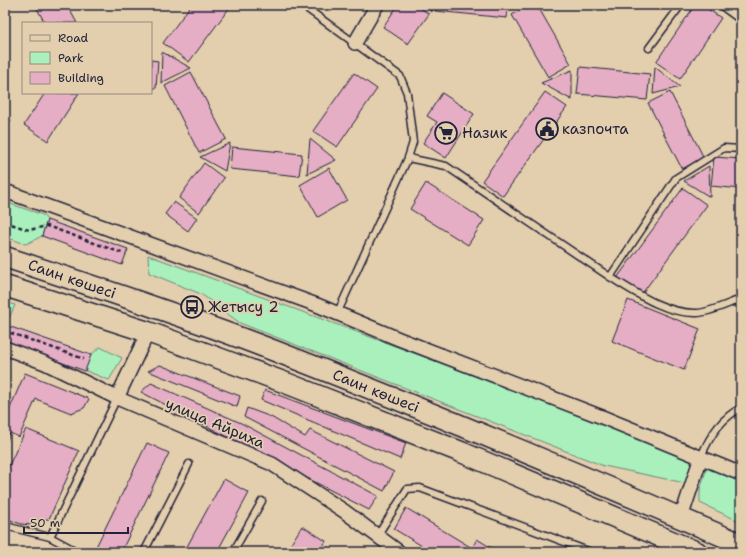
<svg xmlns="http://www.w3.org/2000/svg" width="746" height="557" font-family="'Shantell Sans',sans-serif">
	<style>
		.green { fill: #aaf0bc; stroke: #66897c }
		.building { fill: #e5aec4; stroke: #22223b }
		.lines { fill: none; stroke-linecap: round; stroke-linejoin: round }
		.lane-casing { stroke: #22223b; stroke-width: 9 }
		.street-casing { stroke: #22223b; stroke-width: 16 }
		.primary-casing { stroke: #22223b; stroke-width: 23 }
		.path { stroke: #22223b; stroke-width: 2.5; stroke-dasharray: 4 3; stroke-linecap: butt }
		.lane { stroke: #e3cead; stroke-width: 6 }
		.street { stroke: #e3cead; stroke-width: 13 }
		.primary { stroke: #e3cead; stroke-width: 20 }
		.labels { text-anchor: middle; stroke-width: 3.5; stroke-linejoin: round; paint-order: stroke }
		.poi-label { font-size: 15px; fill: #22223b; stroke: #e3cead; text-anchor: start }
		.street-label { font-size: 15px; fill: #22223b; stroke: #e3cead }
	</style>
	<rect width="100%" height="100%" fill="#e3cead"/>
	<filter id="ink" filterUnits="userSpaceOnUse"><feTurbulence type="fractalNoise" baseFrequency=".025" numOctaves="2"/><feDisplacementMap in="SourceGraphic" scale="8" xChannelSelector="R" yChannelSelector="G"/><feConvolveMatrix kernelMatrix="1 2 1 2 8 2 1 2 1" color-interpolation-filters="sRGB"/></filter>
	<g filter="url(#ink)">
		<g class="green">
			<path d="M5,202L43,215L47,220L42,236L26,244L5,237Z"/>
			<path d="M148,255L487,380L693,460L685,483L604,466L240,323L201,294L149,273Z"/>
			<path d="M5,302L15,305L5,327Z"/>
			<path d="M100,347L122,358L109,380L84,370L91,355Z"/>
			<path d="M707,467L741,482V522L700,503V490Z"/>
		</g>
		<g class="building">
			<path d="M35,5H67L77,23H45Z"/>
			<path d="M191,5H228L230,7L189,62L163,43Z"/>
			<path d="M398,5H416L429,14L408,44L383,27Z"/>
			<path d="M423,5H432V12Z"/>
			<path d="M436,5H508L507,18L435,11Z"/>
			<path d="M529,5H537L571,64L548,77L512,15Z"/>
			<path d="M695,5H702L721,18L680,79L656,62Z"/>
			<path d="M162,52L191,68L161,83Z"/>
			<path d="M151,60L158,61L156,88H151Z"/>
			<path d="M580,67L650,74L647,100L577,94Z"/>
			<path d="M655,67L680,87L653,94Z"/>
			<path d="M572,70V100L541,83Z"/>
			<path d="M191,72L226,139L199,153L165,86Z"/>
			<path d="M354,73L377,89L337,147L313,131Z"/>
			<path d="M545,92L567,107L503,196L482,181Z"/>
			<path d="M670,92L704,158L682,169L648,103Z"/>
			<path d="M45,93H79L48,141L24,125Z"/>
			<path d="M442,93L474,114L446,158L423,143L437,122L427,116Z"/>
			<path d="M5,116L11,120L5,130Z"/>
			<path d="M310,139L336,160L307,174Z"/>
			<path d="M230,143L225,171L200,157Z"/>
			<path d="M232,147L302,154L299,176L230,169Z"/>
			<path d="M714,157L741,159V189L711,186Z"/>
			<path d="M204,163L224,178L199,213L179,198Z"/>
			<path d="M709,166L710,197L684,181Z"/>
			<path d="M329,168L347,200L318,217L300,185Z"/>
			<path d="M426,183L484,220L468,245L410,209Z"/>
			<path d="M683,188L707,205L641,295L617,278Z"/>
			<path d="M174,202L197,218L188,231L165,214Z"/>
			<path d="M47,220L128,249L122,265L42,236Z"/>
			<path d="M628,300L700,329L684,370L612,341Z"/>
			<path d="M8,326L91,355L85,371L5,342V334Z"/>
			<path d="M160,365L240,396L237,407L148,371Z"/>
			<path d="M25,373L89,399L84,408L71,413L36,399L19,437L10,433L5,445V420Z"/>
			<path d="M151,383L241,423L378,496L369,510L141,392Z"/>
			<path d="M265,390L406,443L400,459L261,400Z"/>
			<path d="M247,408L271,417L305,437L310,430L394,472L384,491L244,417Z"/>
			<path d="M26,429L79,451L49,519L32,520L31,525L21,524L5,518V474Z"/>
			<path d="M147,443L169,453L121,552L94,551Z"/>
			<path d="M224,479L249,493L217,552H184Z"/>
			<path d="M406,508L472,548L469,552H432L394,529Z"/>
			<path d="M302,526L326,541L320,552H286Z"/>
			<path d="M477,539L498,552H470Z"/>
		</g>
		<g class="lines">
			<g class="lane-casing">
				<g id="lane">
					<path d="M302,5L400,76L407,93L413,142L408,158L337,314"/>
					<path d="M649,48L681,5"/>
					<path d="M408,158L446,166L610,277L676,178L724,148L741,149"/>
					<path d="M610,277C636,293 666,314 697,313C709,313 729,303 741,299"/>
					<path d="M701,457C709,437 721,418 741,408"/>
					<path d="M5,526L50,537L78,552"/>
					<path d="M377,536L407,489L420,488L591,552"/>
					<path d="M50,537L117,398"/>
					<path d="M144,552L189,464"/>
					<path d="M233,552L262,501"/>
				</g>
			</g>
			<g class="street-casing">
				<g id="street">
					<path d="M726,5L741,16"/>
					<path d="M355,43L377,5"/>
					<path d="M5,191L317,305L399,339L602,417L741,474"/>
					<path d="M5,348L45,363L117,398L272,464L344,511L399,552"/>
					<path d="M117,398L148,332"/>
					<path d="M681,518L701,457"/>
				</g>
			</g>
			<g class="primary-casing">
				<g id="primary">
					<path d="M5,257C102,289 199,321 293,358C444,417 593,480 741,544"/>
					<path d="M5,286L148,332L286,383L461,452L697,552"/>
				</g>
			</g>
			<g class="path">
				<path d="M5,222L29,230L47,226L122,253"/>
				<path d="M6,336L8,332L84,359"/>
			</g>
			<use href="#lane" class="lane"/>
			<use href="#street" class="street"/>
			<use href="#primary" class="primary"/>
		</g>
	</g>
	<defs>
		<g id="civic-ring" transform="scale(1.15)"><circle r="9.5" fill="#e3cead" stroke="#22223b" stroke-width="1.5"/><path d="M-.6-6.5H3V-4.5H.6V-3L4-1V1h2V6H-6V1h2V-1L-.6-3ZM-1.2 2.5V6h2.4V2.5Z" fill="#22223b"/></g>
		<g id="supermarket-ring" transform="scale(1.15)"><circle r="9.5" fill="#e3cead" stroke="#22223b" stroke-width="1.5"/><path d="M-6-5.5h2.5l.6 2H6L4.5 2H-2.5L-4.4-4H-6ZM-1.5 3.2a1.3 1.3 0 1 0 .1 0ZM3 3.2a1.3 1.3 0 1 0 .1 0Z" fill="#22223b"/></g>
		<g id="bus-ring" transform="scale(1.15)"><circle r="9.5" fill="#e3cead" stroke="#22223b" stroke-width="1.5"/><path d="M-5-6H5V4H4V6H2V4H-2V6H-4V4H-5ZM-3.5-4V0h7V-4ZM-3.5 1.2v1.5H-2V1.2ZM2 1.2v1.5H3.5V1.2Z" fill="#22223b"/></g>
	</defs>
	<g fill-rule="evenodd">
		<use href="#civic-ring" x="547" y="129"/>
		<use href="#supermarket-ring" x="446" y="133"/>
		<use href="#bus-ring" x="192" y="307"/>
	</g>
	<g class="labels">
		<g class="poi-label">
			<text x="562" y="134">казпочта</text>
			<text x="462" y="138">Назик</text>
			<text x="208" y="312">Жетысу 2</text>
		</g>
		<g class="street-label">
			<text transform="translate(72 279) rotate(19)" y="5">Саин көшесі</text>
			<text transform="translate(376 391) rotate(22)" y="5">Саин көшесі</text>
			<text transform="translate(215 423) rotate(23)" y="5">улица Айриха</text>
		</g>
	</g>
	<rect width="746" height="557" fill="none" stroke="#e3cead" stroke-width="20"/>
	<rect x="10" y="10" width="726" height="537" fill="none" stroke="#22223b" stroke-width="1.5" filter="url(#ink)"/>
	<rect x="22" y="22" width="130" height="72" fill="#e3cead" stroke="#96897f"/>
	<rect x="30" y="35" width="20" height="6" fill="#e3cead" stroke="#96897f"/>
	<text x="58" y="42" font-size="12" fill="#22223b">Road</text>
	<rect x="30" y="52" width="20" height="12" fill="#aaf0bc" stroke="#96897f"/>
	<text x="58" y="62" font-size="12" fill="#22223b">Park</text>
	<rect x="30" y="72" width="20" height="12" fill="#e5aec4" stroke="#96897f"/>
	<text x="58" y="82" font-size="12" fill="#22223b">Building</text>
	<path d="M24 527v6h104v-6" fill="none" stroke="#22223b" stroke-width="2"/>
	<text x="30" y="527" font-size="12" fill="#22223b" stroke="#e3cead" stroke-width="3" paint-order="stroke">50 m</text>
</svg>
